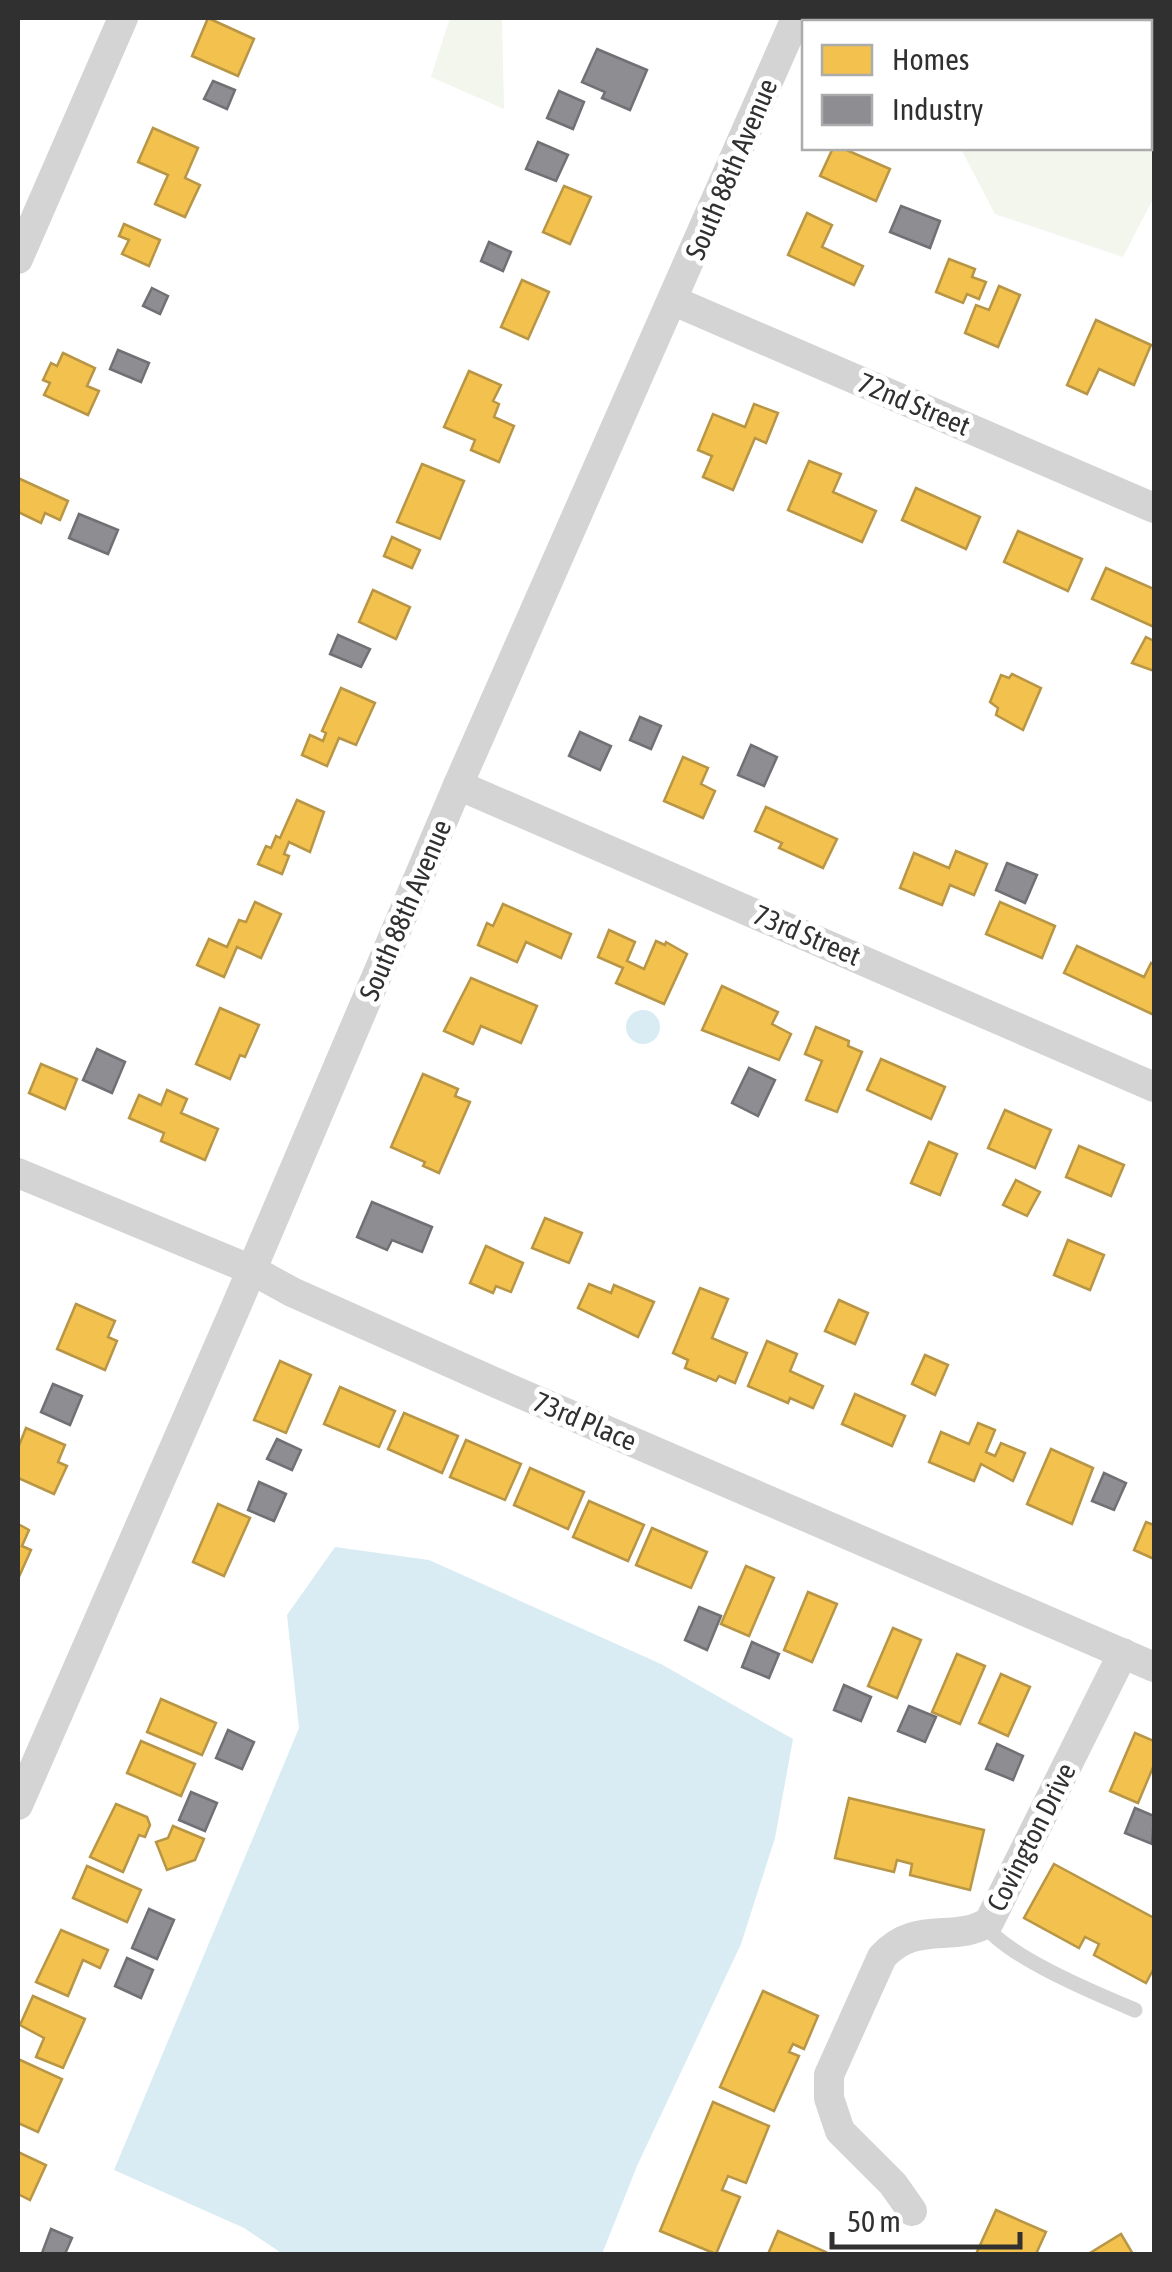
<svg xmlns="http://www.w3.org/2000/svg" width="1172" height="2272" font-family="'Asap Condensed',sans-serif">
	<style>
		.green { fill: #f2f6ed }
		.water { fill: #d9ecf3 }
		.homes { fill: #f2c14e; stroke: #b89645; stroke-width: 2.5 }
		.industry { fill: #8d8d92; stroke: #717175; stroke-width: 2.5 }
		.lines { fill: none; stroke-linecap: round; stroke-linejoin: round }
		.lane { stroke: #d4d4d4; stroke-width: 15 }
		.street { stroke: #d4d4d4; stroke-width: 30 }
		.labels { text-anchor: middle; stroke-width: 10; stroke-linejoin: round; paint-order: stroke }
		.street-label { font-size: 28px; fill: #303030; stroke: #fff }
	</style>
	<rect width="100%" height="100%" fill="#fff"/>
	<g class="green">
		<path d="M450,18H502L504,109L431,77Z"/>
		<path d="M1150,107L1154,111V197L1123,257L995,214L961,149L1150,148Z"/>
	</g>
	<g class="water">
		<circle cx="643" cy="1027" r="17"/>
		<path d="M335,1547L429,1560L661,1664L793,1739L775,1838L741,1944L637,2166L602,2254H283L244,2228L114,2170L299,1728L287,1615Z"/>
	</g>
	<g class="homes">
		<path d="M208,18L254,39L238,76L192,56Z"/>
		<path d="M959,18H990L988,22H971Z"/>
		<path d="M153,128L198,148L185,178L200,185L185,217L155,204L168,175L138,162Z"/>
		<path d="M833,148H842L890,169L876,201L820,176Z"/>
		<path d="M564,186L591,197L570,244L543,232Z"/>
		<path d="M807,213L832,225L822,247L863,266L854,285L788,255Z"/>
		<path d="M124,224L160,240L149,266L122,254L129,240L119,236Z"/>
		<path d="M949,259L975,269L972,277L986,282L979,299L967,294L963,303L936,292Z"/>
		<path d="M522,280L549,292L528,339L501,327Z"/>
		<path d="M999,286L1020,295L998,347L965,333L976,305L989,310Z"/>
		<path d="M1096,320L1151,345L1134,385L1099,369L1087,394L1067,385Z"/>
		<path d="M63,353L95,368L87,386L99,391L88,415L44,395L50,383L43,380L51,363L57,366Z"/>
		<path d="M469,371L501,385L493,401L499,404L494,417L514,426L499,462L471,450L475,440L444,427Z"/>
		<path d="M754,404L778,413L766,443L755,438L733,490L703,477L712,456L698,450L713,414L745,427Z"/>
		<path d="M809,461L841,474L833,492L876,511L862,542L788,510Z"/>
		<path d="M422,464L464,481L440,539L397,522Z"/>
		<path d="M18,478L68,501L60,520L45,513L41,523L18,512Z"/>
		<path d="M916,488L980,517L966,549L902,520Z"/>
		<path d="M1018,531L1082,559L1068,591L1004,562Z"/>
		<path d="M392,537L420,550L412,568L384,556Z"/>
		<path d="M1106,568L1154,589V627L1092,599Z"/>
		<path d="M373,590L410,607L396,639L359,622Z"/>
		<path d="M1146,637L1154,641V671L1132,663Z"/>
		<path d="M1012,674L1041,688L1023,730L996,715L998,708L990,702L1001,675L1009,678Z"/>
		<path d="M341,688L375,703L356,745L339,738L327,766L302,755L310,735L323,741L326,733L322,731Z"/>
		<path d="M683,757L708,768L701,784L715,791L703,818L664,801Z"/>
		<path d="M297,800L324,812L310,852L289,842L284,854L289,856L282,874L258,864L266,846L271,848L276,836L280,838Z"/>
		<path d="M766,807L837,839L823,868L779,848L782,843L755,831Z"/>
		<path d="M956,851L987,864L974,895L950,885L942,905L900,888L914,853L949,868Z"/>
		<path d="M255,902L281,914L261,958L237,947L224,977L197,965L209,939L227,947L239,920L246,922Z"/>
		<path d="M1000,902L1055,926L1042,958L986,934Z"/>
		<path d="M503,904L571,934L561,958L526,942L517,962L478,945L487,923L493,926Z"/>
		<path d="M609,930L635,942L627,961L644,969L656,941L665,945L666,942L687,954L664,1004L616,983L623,968L598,957Z"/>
		<path d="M1077,946L1144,977L1151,963L1154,965V1015L1064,973Z"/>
		<path d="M471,978L537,1006L521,1043L481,1026L473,1044L444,1031Z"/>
		<path d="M722,986L778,1012L772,1024L791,1034L779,1060L702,1030Z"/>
		<path d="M220,1008L259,1025L245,1057L240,1055L230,1079L196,1064Z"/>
		<path d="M816,1027L849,1041L848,1046L862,1052L837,1112L806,1100L822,1061L805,1054Z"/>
		<path d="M881,1059L945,1087L931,1119L867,1090Z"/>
		<path d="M41,1064L77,1079L65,1109L29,1093Z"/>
		<path d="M423,1074L458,1089L455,1096L470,1102L439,1173L423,1166L425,1162L391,1147Z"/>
		<path d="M167,1090L187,1099L181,1113L218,1129L205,1160L161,1141L164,1133L129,1118L139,1095L161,1105Z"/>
		<path d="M1005,1110L1051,1130L1035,1168L988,1148Z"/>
		<path d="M929,1142L957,1154L940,1195L911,1183Z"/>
		<path d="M1079,1146L1124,1165L1111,1196L1066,1177Z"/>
		<path d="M1016,1180L1040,1192L1027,1216L1003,1205Z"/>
		<path d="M545,1218L582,1233L569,1263L532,1248Z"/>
		<path d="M1068,1240L1104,1255L1090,1290L1054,1275Z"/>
		<path d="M486,1246L523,1263L511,1292L496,1286L493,1293L470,1283Z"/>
		<path d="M589,1284L611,1293L614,1285L654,1302L638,1337L578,1308Z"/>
		<path d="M700,1288L728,1299L712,1338L747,1353L735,1383L719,1376L716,1381L685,1368L688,1360L673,1353Z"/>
		<path d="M839,1300L868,1313L855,1344L825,1331Z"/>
		<path d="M76,1304L115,1321L108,1337L117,1341L105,1370L57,1349Z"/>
		<path d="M767,1341L797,1354L790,1371L823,1386L813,1408L790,1398L788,1403L748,1386Z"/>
		<path d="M925,1355L948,1365L935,1395L912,1384Z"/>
		<path d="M280,1361L311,1375L286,1433L254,1420Z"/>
		<path d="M340,1387L395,1411L379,1447L324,1424Z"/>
		<path d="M855,1394L905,1416L892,1446L842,1424Z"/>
		<path d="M404,1413L458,1436L442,1473L388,1449Z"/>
		<path d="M978,1423L995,1430L986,1452L995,1456L1001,1443L1025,1453L1013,1481L981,1464L974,1481L929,1462L941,1432L969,1444Z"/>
		<path d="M26,1428L65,1445L58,1462L67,1466L54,1494L18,1478V1448Z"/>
		<path d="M466,1440L521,1464L505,1500L450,1477Z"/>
		<path d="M1051,1449L1093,1468L1072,1524L1027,1504Z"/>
		<path d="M530,1468L584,1492L568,1529L514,1505Z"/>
		<path d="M589,1501L644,1525L628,1561L573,1537Z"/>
		<path d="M218,1504L250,1518L224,1576L193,1562Z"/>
		<path d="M1146,1522L1154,1525V1559L1134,1550Z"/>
		<path d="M18,1524L29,1530L22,1546L31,1550L18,1579Z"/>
		<path d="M652,1528L707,1552L691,1588L636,1565Z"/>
		<path d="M746,1566L774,1578L749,1636L721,1624Z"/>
		<path d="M808,1592L837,1604L812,1662L784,1650Z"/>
		<path d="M893,1628L921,1640L897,1698L868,1686Z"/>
		<path d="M957,1654L985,1666L960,1724L932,1712Z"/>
		<path d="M1001,1674L1030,1687L1008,1736L979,1723Z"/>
		<path d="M161,1699L216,1723L202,1755L147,1732Z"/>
		<path d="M1135,1733L1154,1741V1765L1138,1803L1110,1791Z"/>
		<path d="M141,1741L195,1764L181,1796L127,1773Z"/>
		<path d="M849,1798L984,1830L970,1890L910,1875L912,1864L897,1860L894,1872L835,1858Z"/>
		<path d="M116,1804L147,1817L150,1825L145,1837L139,1835L123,1872L90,1857Z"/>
		<path d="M173,1826L204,1839L195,1860L167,1870L156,1842L168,1838Z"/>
		<path d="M1054,1864L1154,1918V1968L1146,1983L1094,1955L1099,1944L1085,1937L1079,1948L1024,1918Z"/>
		<path d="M87,1866L141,1890L127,1922L73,1898Z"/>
		<path d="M61,1930L108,1950L100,1968L83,1960L68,1996L36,1982Z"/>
		<path d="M763,1991L818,2016L804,2049L793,2044L789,2052L799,2056L774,2111L720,2087Z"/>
		<path d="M33,1996L85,2019L63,2068L36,2057L44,2038L20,2025Z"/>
		<path d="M18,2059L62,2079L38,2132L18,2123Z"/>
		<path d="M713,2102L769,2126L746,2183L728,2176L722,2190L740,2197L716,2254L660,2231Z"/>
		<path d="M18,2152L46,2165L30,2200L18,2194Z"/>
		<path d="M996,2210L1046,2232L1036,2254H976Z"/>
		<path d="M778,2231L826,2252L825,2254H768Z"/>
		<path d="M1121,2234L1133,2254H1090V2253Z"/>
	</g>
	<g class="industry">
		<path d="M597,49L647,70L630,110L602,98L605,92L582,82Z"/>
		<path d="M213,81L235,90L227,109L204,99Z"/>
		<path d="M559,91L584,102L573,129L547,118Z"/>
		<path d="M538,142L568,155L556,181L526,169Z"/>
		<path d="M901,206L940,221L930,248L890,232Z"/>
		<path d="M489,242L511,252L503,271L481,261Z"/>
		<path d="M152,288L168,296L160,314L143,306Z"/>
		<path d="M118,350L149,363L141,382L110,369Z"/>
		<path d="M79,514L118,530L108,554L69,538Z"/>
		<path d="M338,635L370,649L361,667L330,654Z"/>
		<path d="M640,717L661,726L651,749L630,740Z"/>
		<path d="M580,732L611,746L600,770L569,756Z"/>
		<path d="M751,745L777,757L764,786L738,775Z"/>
		<path d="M1007,863L1037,875L1025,903L996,890Z"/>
		<path d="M97,1049L125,1062L112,1093L83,1080Z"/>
		<path d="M749,1068L775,1080L758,1116L732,1103Z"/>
		<path d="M372,1202L432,1227L422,1252L392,1240L387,1250L357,1237Z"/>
		<path d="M53,1384L82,1396L70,1425L41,1412Z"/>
		<path d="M277,1439L301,1450L292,1470L267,1459Z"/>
		<path d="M1104,1473L1126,1483L1114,1510L1092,1501Z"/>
		<path d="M259,1482L286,1494L274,1521L248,1510Z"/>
		<path d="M699,1607L721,1616L707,1650L685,1640Z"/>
		<path d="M752,1642L779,1654L769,1678L742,1667Z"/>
		<path d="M844,1685L871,1697L861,1721L834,1710Z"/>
		<path d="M909,1706L936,1717L925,1742L898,1731Z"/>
		<path d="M228,1730L254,1742L242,1769L216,1758Z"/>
		<path d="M997,1744L1023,1756L1013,1780L986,1769Z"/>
		<path d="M191,1792L217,1803L205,1831L179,1820Z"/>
		<path d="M1135,1808L1154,1816L1152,1844L1125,1833Z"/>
		<path d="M149,1909L174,1920L157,1959L132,1948Z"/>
		<path d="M127,1958L153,1970L141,1998L115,1986Z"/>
		<path d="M51,2229L72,2238L65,2254L42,2253Z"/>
	</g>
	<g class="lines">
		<path class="lane" d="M985,1925C1007,1957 1097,1994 1135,2010"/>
		<g class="street">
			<path d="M18,259L123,18"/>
			<path d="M674,301L1154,508"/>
			<path d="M458,785L1154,1087"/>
			<path d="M18,1173L252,1270L292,1292L494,1382L1154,1667"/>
			<path d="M18,1805L235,1309L458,785L796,18"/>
			<path d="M912,2211L893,2184L840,2131L829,2098V2075L882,1957C916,1919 953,1944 989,1922L1123,1653"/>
		</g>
	</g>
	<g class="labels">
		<g class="street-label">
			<text transform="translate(731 169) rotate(-67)" y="10">South 88th Avenue</text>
			<text transform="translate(914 404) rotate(23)" y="10">72nd Street</text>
			<text transform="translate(405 910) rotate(-67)" y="10">South 88th Avenue</text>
			<text transform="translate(807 935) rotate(23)" y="10">73rd Street</text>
			<text transform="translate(585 1421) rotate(23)" y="10">73rd Place</text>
			<text transform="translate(1031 1837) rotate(-63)" y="10">Covington Drive</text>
		</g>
	</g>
	<rect width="1172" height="2272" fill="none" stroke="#303030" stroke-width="40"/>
	<rect x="802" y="20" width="350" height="130" fill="#ffffff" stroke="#acacac" stroke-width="2.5"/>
	<rect x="822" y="45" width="50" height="30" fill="#f2c14e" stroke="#acacac" stroke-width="2.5"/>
	<text x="892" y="70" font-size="30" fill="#303030">Homes</text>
	<rect x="822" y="95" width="50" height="30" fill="#8d8d92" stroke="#acacac" stroke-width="2.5"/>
	<text x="892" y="120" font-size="30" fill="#303030">Industry</text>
	<path d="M832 2232v15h188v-15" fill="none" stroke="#303030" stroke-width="5"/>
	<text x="847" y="2232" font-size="30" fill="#303030" stroke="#ffffff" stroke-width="8" paint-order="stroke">50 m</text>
</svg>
